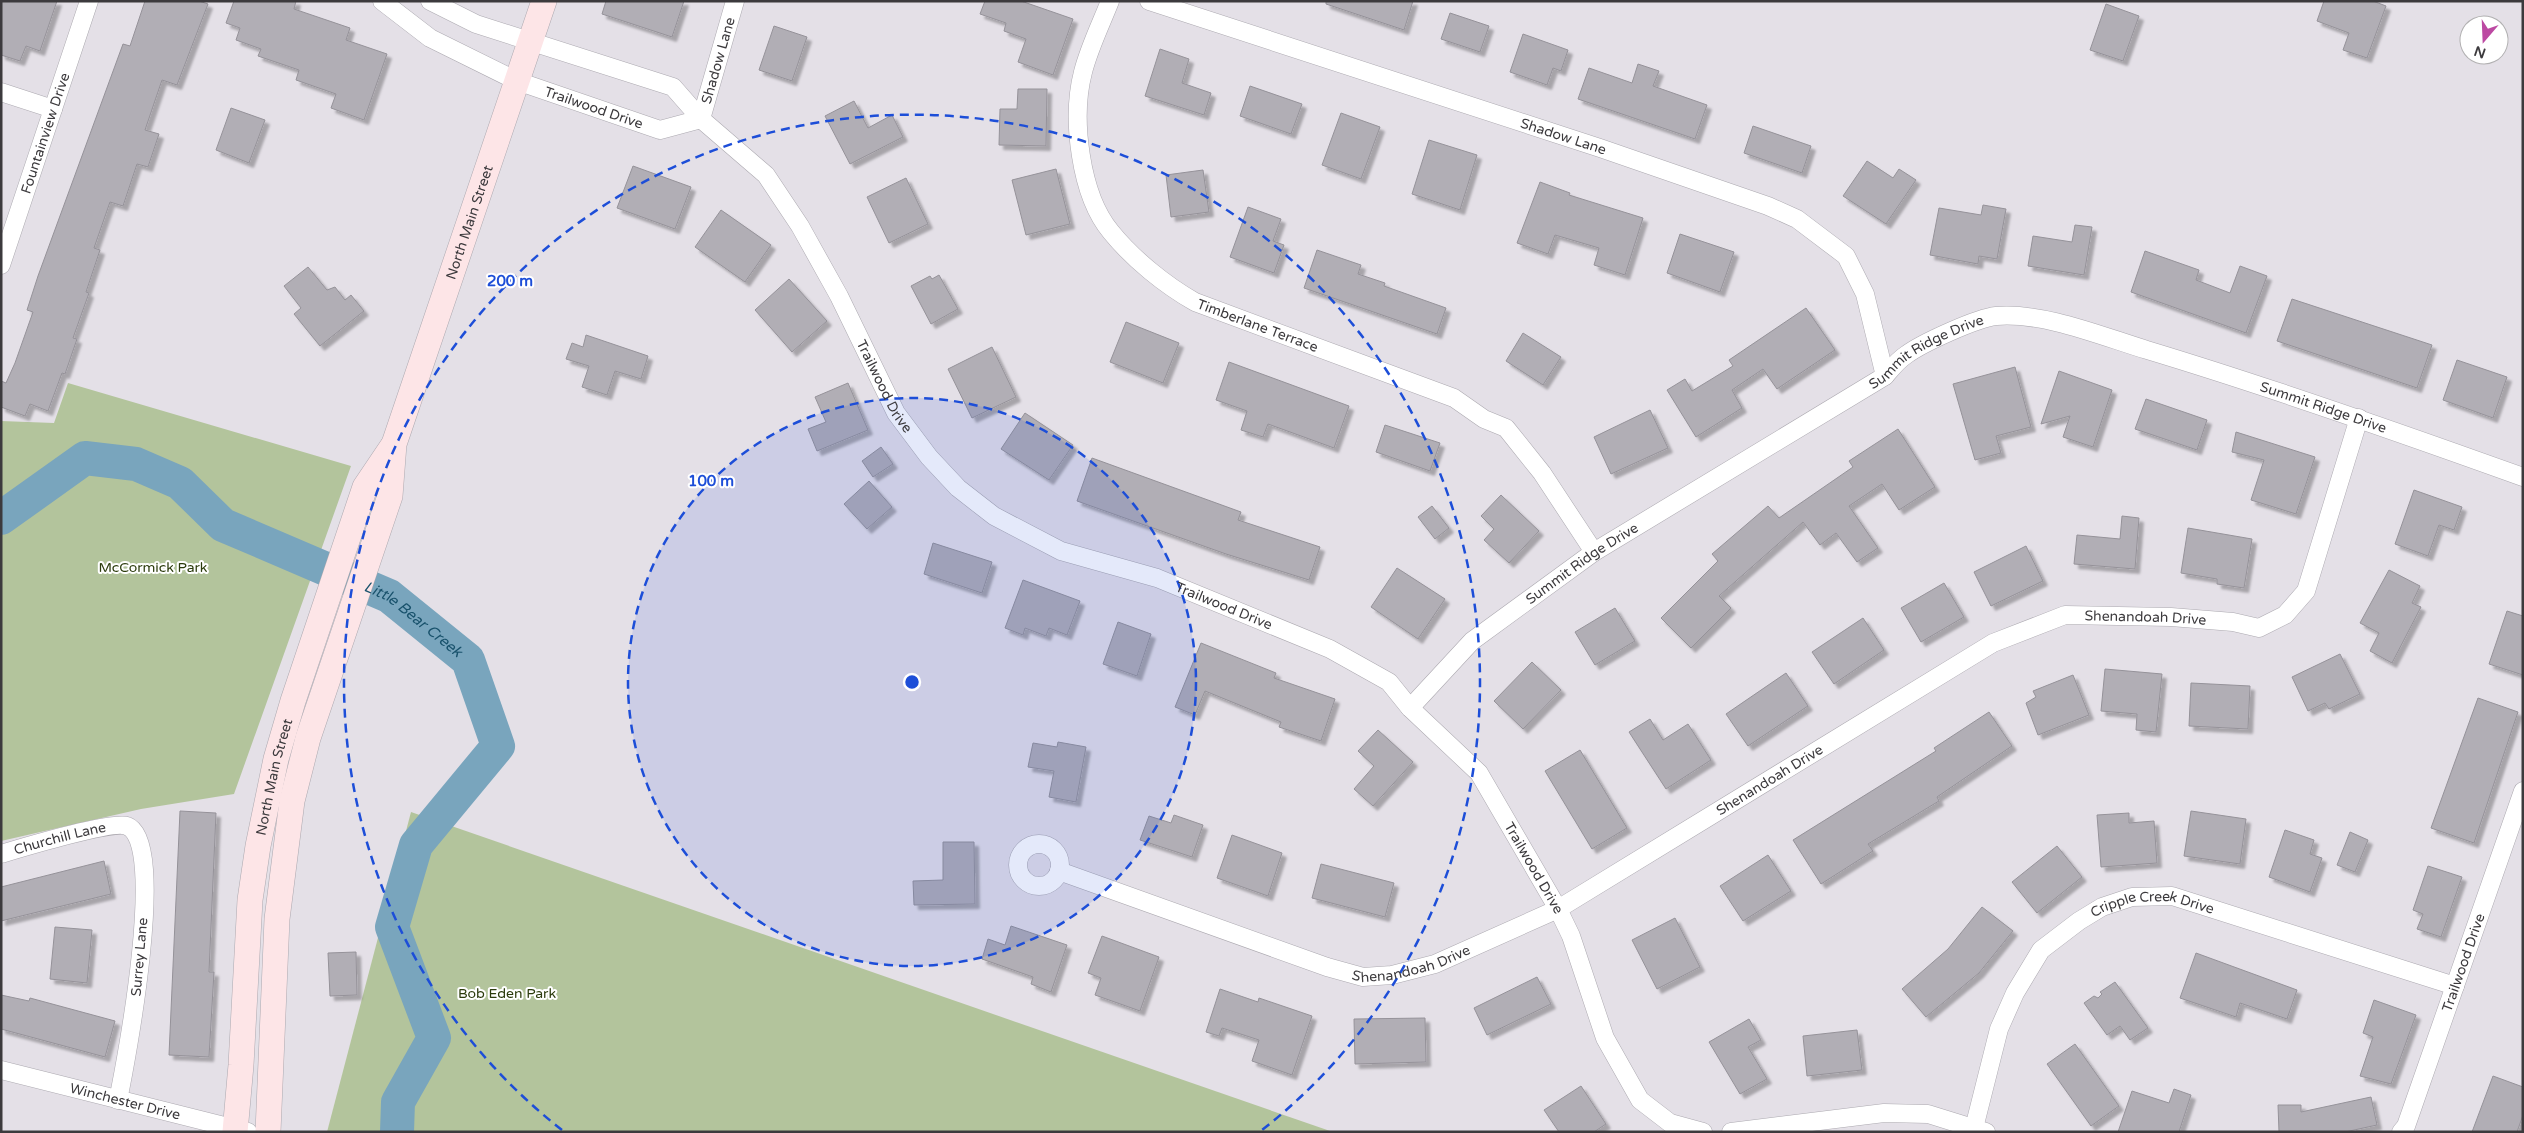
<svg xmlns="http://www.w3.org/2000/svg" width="2524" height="1133" font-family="'Varela Round',sans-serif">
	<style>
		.green { fill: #b3c49c }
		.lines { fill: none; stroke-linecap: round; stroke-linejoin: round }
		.river { stroke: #79a5bd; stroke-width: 34 }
		.building { fill: #b1aeb5; stroke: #959299; filter: url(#shadow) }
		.minor-casing { stroke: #aca9b0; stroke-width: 19 }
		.secondary-casing { stroke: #aca9b0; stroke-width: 26 }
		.minor { stroke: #fff; stroke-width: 18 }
		.secondary { stroke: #fde5e7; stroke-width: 25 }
		.ring { fill: none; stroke: #1d4ed8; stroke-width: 2.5; stroke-dasharray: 9 6 }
		.labels { text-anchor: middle; stroke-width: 4; stroke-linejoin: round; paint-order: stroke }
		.street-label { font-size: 14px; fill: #3c3a3d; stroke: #fff }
		.park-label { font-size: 14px; fill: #2b3b0c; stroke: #fff }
		.water-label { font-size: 15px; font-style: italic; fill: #19526c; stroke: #fff }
		.centre { fill: #1d4ed8; stroke: #fff; stroke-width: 2.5 }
		.ring-label { font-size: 15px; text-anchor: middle; font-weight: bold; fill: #1d4ed8; stroke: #fff; stroke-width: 4; stroke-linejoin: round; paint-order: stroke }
	</style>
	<defs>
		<filter id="shadow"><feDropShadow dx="4.5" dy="4.5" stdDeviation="1" flood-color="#0004"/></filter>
	</defs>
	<rect width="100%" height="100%" fill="#e4e0e7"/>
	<g class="green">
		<path d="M68,383L351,466L234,794L141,809L1,841V421L54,423Z"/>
		<path d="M411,812L1333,1132H327Z"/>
	</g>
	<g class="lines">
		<path class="river" id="s1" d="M1,518L85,458L136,464L180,483L223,525L389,596L468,660L498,746L416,845L392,927L434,1038L398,1102L397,1132"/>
	</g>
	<g class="building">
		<path d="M1,1H57L40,51L26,46L20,61L1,55Z"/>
		<path d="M145,1H199L208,4L177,85L162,80L145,130L159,134L148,167L137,164L123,206L110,202L94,248L100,250L86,292L89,293L73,338L77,339L65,374L62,373L48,411L30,404L25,416L1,407V381L6,383L15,363L33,312L27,310L38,276L123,44L130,46Z"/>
		<path d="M234,1H296L294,9L350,28L346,40L387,54L364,120L331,108L336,94L296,80L299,70L258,56L261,49L236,40L240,28L226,23Z"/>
		<path d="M606,1H684L672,37L602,14Z"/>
		<path d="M985,1H1021L1073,19L1053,75L1018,62L1026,39L1004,31L1006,23L980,14Z"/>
		<path d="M1326,1H1413L1404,30L1326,4Z"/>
		<path d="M2324,1H2373L2386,6L2367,58L2343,50L2349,33L2317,21Z"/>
		<path d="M2106,4L2139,16L2123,61L2090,50Z"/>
		<path d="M1450,13L1489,26L1480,52L1441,39Z"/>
		<path d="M774,26L807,37L792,81L759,70Z"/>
		<path d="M1523,34L1568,50L1561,71L1553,68L1547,85L1510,72Z"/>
		<path d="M1160,49L1189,59L1182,83L1211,93L1204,115L1145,96Z"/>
		<path d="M1638,64L1659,71L1653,86L1707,105L1695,139L1578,99L1589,68L1632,83Z"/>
		<path d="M1250,86L1302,104L1291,134L1240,116Z"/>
		<path d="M1018,89H1047L1046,146L999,145L1000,109H1017Z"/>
		<path d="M854,101L868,128L892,115L903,137L850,164L825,116Z"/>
		<path d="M231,108L265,120L249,163L216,150Z"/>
		<path d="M1341,113L1380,127L1361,179L1322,165Z"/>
		<path d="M1753,126L1811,146L1802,173L1744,153Z"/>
		<path d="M1429,140L1477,155L1460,210L1412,194Z"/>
		<path d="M1867,161L1893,178L1899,169L1916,180L1886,224L1843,196Z"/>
		<path d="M633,166L691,187L675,229L617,208Z"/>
		<path d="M1056,169L1070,224L1026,235L1012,180Z"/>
		<path d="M1203,170L1209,212L1171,217L1166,175Z"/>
		<path d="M906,178L928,224L889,243L867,197Z"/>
		<path d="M1540,182L1570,193L1569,195L1643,218L1625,275L1594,265L1599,248L1555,235L1548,254L1517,243Z"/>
		<path d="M1983,205L2006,209L1997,259L1979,256L1978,264L1930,255L1939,208L1981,215Z"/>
		<path d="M1248,207L1281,219L1273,241L1284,245L1274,273L1230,257Z"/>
		<path d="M721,210L771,245L745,282L695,247Z"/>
		<path d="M2075,225L2092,227L2084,275L2028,266L2033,236L2072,242Z"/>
		<path d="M1680,234L1734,252L1720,292L1667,273Z"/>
		<path d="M1317,250L1361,265L1358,274L1385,283L1384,286L1446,308L1437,334L1304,288Z"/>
		<path d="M2145,251L2199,270L2196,280L2230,293L2240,266L2267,276L2246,333L2131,292Z"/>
		<path d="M308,267L327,290L335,287L345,300L351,295L364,311L320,346L294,314L301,308L284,286Z"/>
		<path d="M939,275L958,309L931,324L911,286L930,276L932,279Z"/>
		<path d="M789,279L827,321L792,352L755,310Z"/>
		<path d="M2292,299L2432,345L2417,388L2277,341Z"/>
		<path d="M1806,308L1835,350L1777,389L1763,369L1732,390L1742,408L1696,437L1667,390L1685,379L1692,391L1733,366L1729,360Z"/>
		<path d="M1126,322L1179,343L1163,383L1110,362Z"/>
		<path d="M1523,333L1561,357L1543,385L1506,361Z"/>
		<path d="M586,335L648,356L641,379L615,371L607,395L582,387L589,366L566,359L572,343L583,347Z"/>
		<path d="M992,347L1016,397L972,418L948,369Z"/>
		<path d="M2457,360L2507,377L2493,418L2443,400Z"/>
		<path d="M1229,362L1349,406L1334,448L1268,424L1263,437L1241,430L1247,411L1216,400Z"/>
		<path d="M2015,367L2031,427L1996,436L2001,453L1975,460L1953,384Z"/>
		<path d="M2059,371L2112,390L2093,447L2063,437L2070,416L2041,424Z"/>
		<path d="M848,383L868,430L817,451L808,429L826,422L815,397Z"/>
		<path d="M2146,399L2207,420L2197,450L2135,429Z"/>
		<path d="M1650,410L1668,448L1611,474L1594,437Z"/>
		<path d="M1025,413L1073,445L1049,480L1001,449Z"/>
		<path d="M1385,425L1440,443L1430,471L1376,452Z"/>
		<path d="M1898,429L1935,487L1899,510L1882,484L1849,506L1878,548L1857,562L1836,533L1820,545L1803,522L1719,596L1731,608L1691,648L1661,618L1718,561L1712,554L1768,506L1779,518L1853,467L1849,461Z"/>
		<path d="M2236,432L2315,457L2296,514L2251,500L2264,460L2232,452Z"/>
		<path d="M881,447L893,464L873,477L862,461Z"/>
		<path d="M1092,458L1241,512L1238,520L1320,547L1309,580L1226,554L1077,501Z"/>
		<path d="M869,481L892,507L867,529L844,504Z"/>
		<path d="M2414,490L2462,507L2454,530L2439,525L2428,556L2395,544Z"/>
		<path d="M1501,495L1539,531L1509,563L1484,540L1494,529L1481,516Z"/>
		<path d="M1432,506L1449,528L1435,539L1418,517Z"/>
		<path d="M2122,516L2139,518L2135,569L2074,564L2077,535L2120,539Z"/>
		<path d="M2188,528L2252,539L2244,588L2217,584V579L2181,573Z"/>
		<path d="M933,543L992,562L982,593L924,574Z"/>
		<path d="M2026,546L2043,581L1991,606L1974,572Z"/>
		<path d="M1397,568L1445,599L1418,639L1371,607Z"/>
		<path d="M2389,570L2420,586L2412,603L2421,607L2392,663L2370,651L2379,633L2360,623Z"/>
		<path d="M1023,580L1080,601L1067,635L1049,628L1046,636L1025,628L1023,635L1005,628Z"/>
		<path d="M1944,583L1964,617L1921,642L1901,608Z"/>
		<path d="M1615,608L1635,641L1595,665L1575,632Z"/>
		<path d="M2507,611L2523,616V675L2489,664Z"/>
		<path d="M1863,618L1884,650L1834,684L1812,652Z"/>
		<path d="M1118,622L1151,634L1137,676L1103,664Z"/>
		<path d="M1201,643L1276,673L1274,678L1335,699L1321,741L1279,727L1281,722L1205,691L1195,715L1175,707Z"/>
		<path d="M2340,654L2360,694L2329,709L2325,703L2308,711L2292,677Z"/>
		<path d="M1532,662L1561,690L1523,729L1494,701Z"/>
		<path d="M2105,669L2162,674L2156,732L2136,730L2137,714L2101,711Z"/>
		<path d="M1786,673L1808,706L1748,746L1726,714Z"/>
		<path d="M2073,675L2089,715L2038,735L2026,703L2036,697L2033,691Z"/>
		<path d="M2191,683L2250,686L2248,729L2189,726Z"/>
		<path d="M2478,698L2518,712L2474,843L2431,828Z"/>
		<path d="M1989,712L2012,746L1937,797L1939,801L1868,844L1873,851L1821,884L1793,840L1936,751L1934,748Z"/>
		<path d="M1650,719L1663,740L1688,724L1711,760L1666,789L1629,732Z"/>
		<path d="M1378,730L1413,762L1373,806L1354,789L1374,766L1358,751Z"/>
		<path d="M1058,742L1086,747L1076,802L1049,797L1054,771L1028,767L1033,743L1057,747Z"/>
		<path d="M1580,750L1627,828L1592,849L1545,771Z"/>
		<path d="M180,811L216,813L209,972H214L209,1057L169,1055Z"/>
		<path d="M2191,811L2246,819L2240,864L2184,856Z"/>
		<path d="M2129,813V823L2154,821L2157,863L2101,867L2097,815Z"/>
		<path d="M1174,815L1203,825L1192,857L1140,840L1149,816L1171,823Z"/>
		<path d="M2285,830L2314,840L2310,854L2322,858L2310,892L2269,877Z"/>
		<path d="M2350,832L2368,840L2355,872L2337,865Z"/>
		<path d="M1232,835L1282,853L1268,896L1217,878Z"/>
		<path d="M943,842H974L975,904L914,905L913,881L943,880Z"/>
		<path d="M2057,846L2082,877L2037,913L2012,882Z"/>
		<path d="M1768,855L1791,891L1743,921L1720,886Z"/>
		<path d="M104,861L111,894L1,921V887Z"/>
		<path d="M1321,864L1394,883L1385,917L1312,898Z"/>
		<path d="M2428,866L2462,877L2441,937L2417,929L2423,914L2413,910Z"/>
		<path d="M1982,907L2013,931L1979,973L1926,1017L1902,989L1948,949Z"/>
		<path d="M1675,918L1700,967L1657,989L1632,940Z"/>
		<path d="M1011,926L1067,945L1051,992L1031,984L1033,977L982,959L988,939L1005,945Z"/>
		<path d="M55,927L92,930L87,983L50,979Z"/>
		<path d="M1102,936L1159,957L1140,1011L1095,995L1101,978L1088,973Z"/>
		<path d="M356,952L357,995L330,996L328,953Z"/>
		<path d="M2196,953L2297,990L2287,1019L2240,1003L2236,1017L2180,998Z"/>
		<path d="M1537,977L1551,1004L1487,1035L1474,1008Z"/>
		<path d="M2115,982L2148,1028L2130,1040L2120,1026L2107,1035L2084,1003L2094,996L2098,998L2102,994L2100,992Z"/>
		<path d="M1220,989L1258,1002L1259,998L1312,1016L1292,1075L1252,1061L1259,1040L1222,1028L1219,1036L1206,1032Z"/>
		<path d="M1,995L29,1001L30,998L115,1021L105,1057L1,1029Z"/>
		<path d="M2374,1000L2416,1015L2391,1084L2360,1076L2373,1037L2363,1033Z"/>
		<path d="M1425,1018L1426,1062L1355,1064L1354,1019Z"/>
		<path d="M1749,1019L1761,1040L1748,1047L1767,1079L1740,1094L1709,1042Z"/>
		<path d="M1857,1030L1862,1070L1807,1076L1803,1036Z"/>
		<path d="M2075,1044L2119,1106L2091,1126L2047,1064Z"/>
		<path d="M2493,1076L2523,1087V1115L2517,1132H2472Z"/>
		<path d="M1581,1086L1606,1124L1594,1132H1559L1544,1110Z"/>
		<path d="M2174,1089L2191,1095L2179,1132H2118L2132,1091L2169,1103Z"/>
		<path d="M2371,1097L2377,1125L2345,1132H2279L2278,1105H2301V1112Z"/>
	</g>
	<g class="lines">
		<g class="minor-casing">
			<g id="minor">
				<path id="s2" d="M382,1L430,38L517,81L660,130L701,119"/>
				<path id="s3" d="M430,1L476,24L673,87L701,119L766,175L800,226L839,296L896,413L929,457L958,488L994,516L1061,551L1157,578L1330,649L1389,682L1410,708L1479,773L1558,909L1571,936L1605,1038L1640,1100L1670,1123L1703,1132"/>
				<path id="s4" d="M1110,1C1101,24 1089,48 1083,72C1071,118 1080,195 1111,232C1133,259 1165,285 1195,302L1454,398L1484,419L1506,428L1542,473L1594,552"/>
				<path id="s5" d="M1149,1L1600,148L1768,206L1797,219L1846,256L1865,294L1885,376"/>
				<path d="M1,92L53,109"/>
				<path id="s6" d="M701,119L735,1"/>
				<path id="s7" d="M1,265L89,1"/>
				<path id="s8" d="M1410,708L1472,641L1594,552L1885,376C1891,369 1898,360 1906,355C1922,343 1977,318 1996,316C2044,312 2101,336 2147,350C2273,388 2398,432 2523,477"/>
				<circle cx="1039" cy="865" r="21"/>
				<path id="s9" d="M1,854C21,848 113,820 127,826C168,841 126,1062 118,1100"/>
				<path id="s10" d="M1059,871L1327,967L1363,977L1392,975L1435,964L1558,909L1993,643L2065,615L2171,617L2233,622L2259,628L2285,615L2306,591L2359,418"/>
				<path id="s11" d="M1,1070L248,1132"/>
				<path id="s12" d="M1974,1128L1999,1029L2015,993L2041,950L2079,921L2102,907L2132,897L2172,896L2455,986"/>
				<path d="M1731,1132L1884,1113L1928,1114L1986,1132"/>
				<path id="s13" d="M2401,1132L2406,1126L2523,791"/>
			</g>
		</g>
		<g class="secondary-casing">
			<g id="secondary">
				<path id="s14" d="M235,1132L241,1065L250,900L258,846L276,759L293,701L365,487L392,447"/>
				<path id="s15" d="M268,1132L277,919L292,801L308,738L390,496L394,444L544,1"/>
			</g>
		</g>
		<use href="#minor" class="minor"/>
		<use href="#secondary" class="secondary"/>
	</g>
	<circle cx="912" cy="682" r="284" fill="#1d4ed8" fill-opacity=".12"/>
	<g class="ring">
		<circle cx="912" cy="682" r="284"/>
		<path d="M562 1130A568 568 0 1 1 1262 1130"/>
	</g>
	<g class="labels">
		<g class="street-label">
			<text dy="5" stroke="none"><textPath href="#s6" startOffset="61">Shadow Lane</textPath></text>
			<text dy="5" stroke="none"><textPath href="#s2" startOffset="239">Trailwood Drive</textPath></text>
			<text dy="5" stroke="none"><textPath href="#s7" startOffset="139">Fountainview Drive</textPath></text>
			<text dy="5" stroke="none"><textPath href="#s5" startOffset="436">Shadow Lane</textPath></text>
			<text dy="5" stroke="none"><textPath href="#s15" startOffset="939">North Main Street</textPath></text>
			<text dy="5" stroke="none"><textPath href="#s4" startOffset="420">Timberlane Terrace</textPath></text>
			<text dy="5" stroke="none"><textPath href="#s8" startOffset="631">Summit Ridge Drive</textPath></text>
			<text dy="5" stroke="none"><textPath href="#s3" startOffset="629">Trailwood Drive</textPath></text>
			<text dy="5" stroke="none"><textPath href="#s8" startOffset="1052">Summit Ridge Drive</textPath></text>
			<text dy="5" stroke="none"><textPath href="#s8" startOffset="226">Summit Ridge Drive</textPath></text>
			<text dy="5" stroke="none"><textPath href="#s3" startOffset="1049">Trailwood Drive</textPath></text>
			<text dy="5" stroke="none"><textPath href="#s10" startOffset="1198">Shenandoah Drive</textPath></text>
			<text dy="5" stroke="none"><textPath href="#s14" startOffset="358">North Main Street</textPath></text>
			<text dy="5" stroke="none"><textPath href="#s10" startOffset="778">Shenandoah Drive</textPath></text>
			<text dy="5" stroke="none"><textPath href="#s9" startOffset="61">Churchill Lane</textPath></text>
			<text dy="5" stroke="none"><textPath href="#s3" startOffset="1469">Trailwood Drive</textPath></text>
			<text dy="5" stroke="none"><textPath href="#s12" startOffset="318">Cripple Creek Drive</textPath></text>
			<text transform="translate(139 957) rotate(-85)" y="5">Surrey Lane</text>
			<text dy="5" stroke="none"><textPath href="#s10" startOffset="372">Shenandoah Drive</textPath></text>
			<text dy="5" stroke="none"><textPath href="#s13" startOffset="181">Trailwood Drive</textPath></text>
			<text dy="5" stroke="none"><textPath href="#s11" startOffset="128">Winchester Drive</textPath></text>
		</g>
		<g class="park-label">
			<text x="153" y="572">McCormick Park</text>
			<text x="507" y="998">Bob Eden Park</text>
		</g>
		<g class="water-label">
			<text dy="5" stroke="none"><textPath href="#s1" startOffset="476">Little Bear Creek</textPath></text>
		</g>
	</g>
	<circle cx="912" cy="682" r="8" class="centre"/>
	<g class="ring-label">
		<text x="510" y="286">200 m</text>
		<text x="711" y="486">100 m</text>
	</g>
	<rect width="2524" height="1133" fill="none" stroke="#3c3a3d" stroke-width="5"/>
	<g transform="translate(2484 40) rotate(199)"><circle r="24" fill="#ffffff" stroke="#b1b0b1"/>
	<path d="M0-4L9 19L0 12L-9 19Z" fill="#bc49a2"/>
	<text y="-8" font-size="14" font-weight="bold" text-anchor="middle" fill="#3c3a3d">N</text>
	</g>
</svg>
